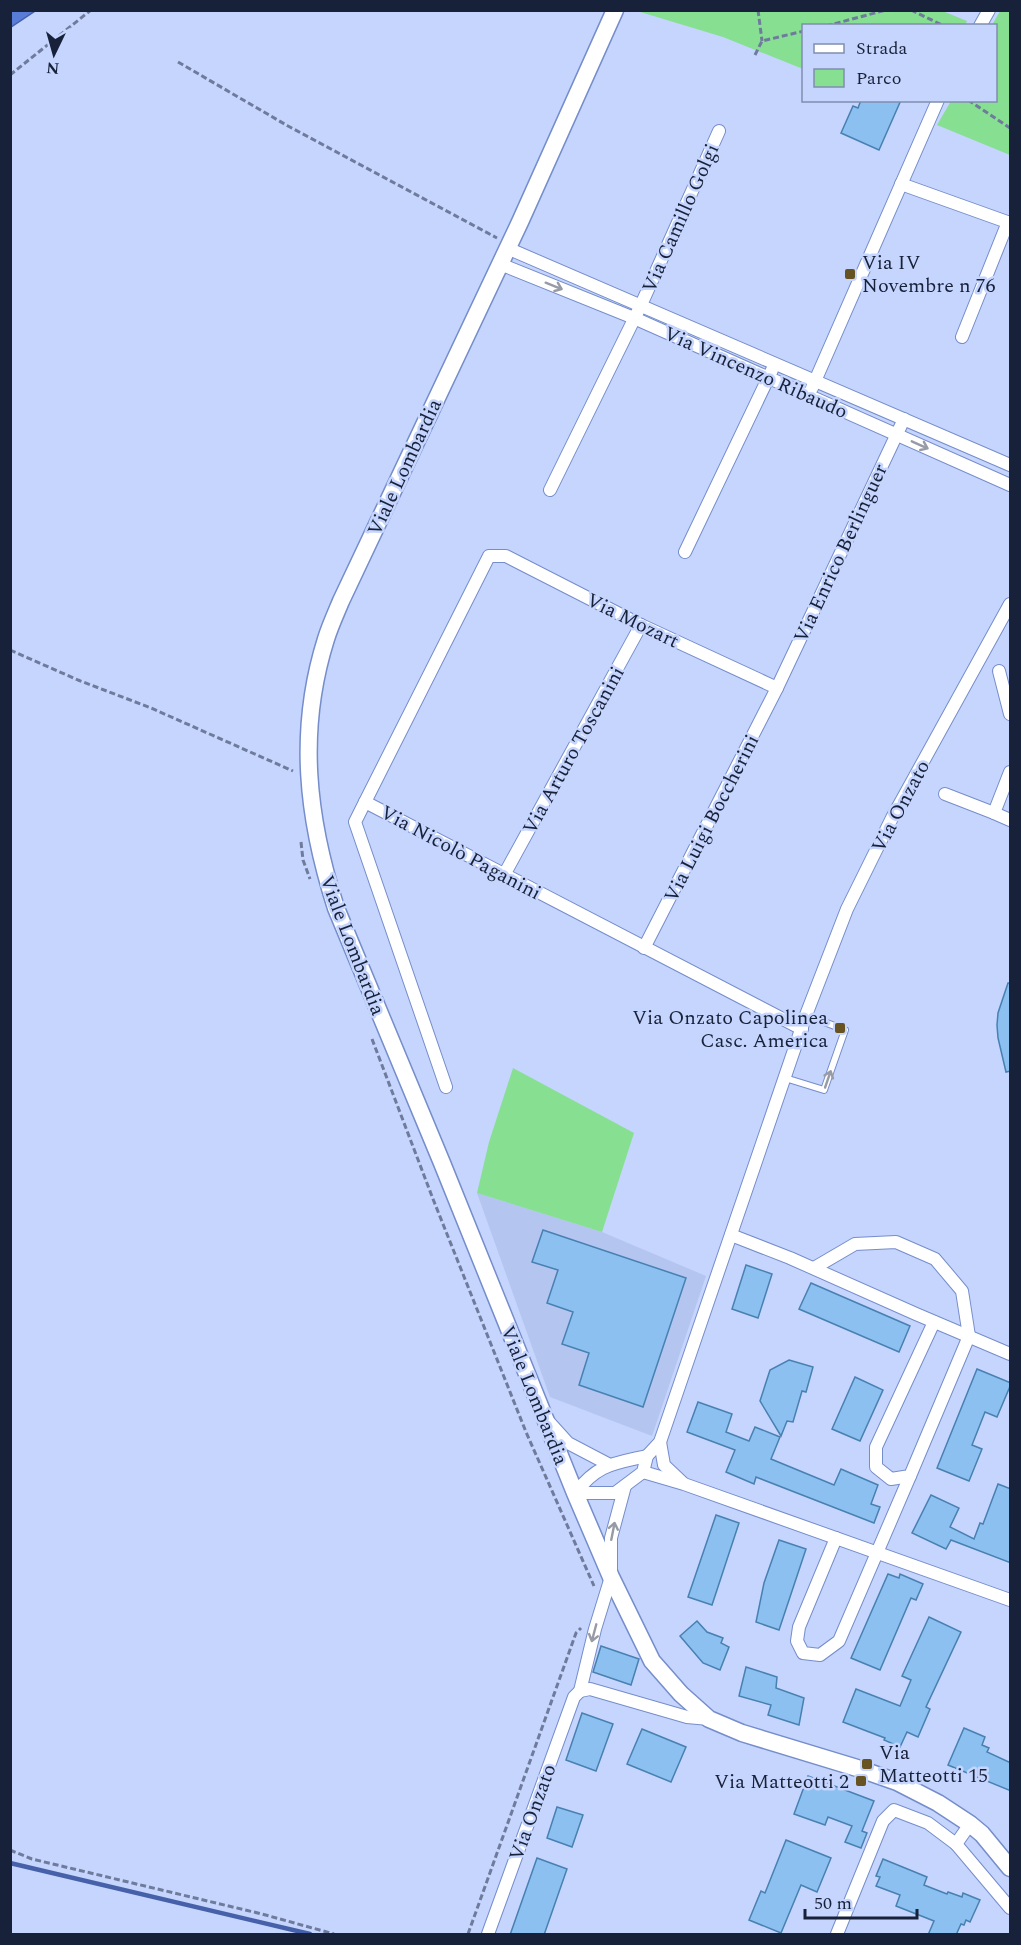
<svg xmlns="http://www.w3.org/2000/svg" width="1021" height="1945" font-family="Spectral,serif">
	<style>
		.built { fill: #b4c5f0 }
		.green { fill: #87df92 }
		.water { fill: #5a7cd9; stroke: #4661a9; stroke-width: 1.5 }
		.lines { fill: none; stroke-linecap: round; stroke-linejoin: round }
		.stream { stroke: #4661a9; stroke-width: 4.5 }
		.building { fill: #8cc0f0; stroke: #4880b2; stroke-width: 1.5 }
		.lane-casing { stroke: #758dcb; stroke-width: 8 }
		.street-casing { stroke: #758dcb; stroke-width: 14 }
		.secondary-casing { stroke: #758dcb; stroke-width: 19 }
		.path { stroke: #6f7b9c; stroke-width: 3; stroke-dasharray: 6 3; stroke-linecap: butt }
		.lane { stroke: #fff; stroke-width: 6 }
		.street { stroke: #fff; stroke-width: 12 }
		.secondary { stroke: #fff; stroke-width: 16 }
		.oneway { stroke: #979ba6 }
		.poi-dot { fill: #675321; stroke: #c5d5fd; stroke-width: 2 }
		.labels { text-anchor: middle; stroke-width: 5; stroke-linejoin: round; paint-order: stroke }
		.street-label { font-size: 20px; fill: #18213a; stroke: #c5d5fd }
		.poi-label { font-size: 20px; fill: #18213a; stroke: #c5d5fd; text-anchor: start }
	</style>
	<rect width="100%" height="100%" fill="#c5d5fd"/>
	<path class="built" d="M477,1193L602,1232L706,1276L652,1436L550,1397Z"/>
	<g class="green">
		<path d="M940,10L967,21L965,26H804L803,69L723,37L637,11Z"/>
		<path d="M1000,11H1010V155L937,125L951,101L996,100V26L992,25Z"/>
		<path d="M513,1068L634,1133L602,1232L477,1193L489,1142Z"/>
	</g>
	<path class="water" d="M11,10H35V11L11,27Z"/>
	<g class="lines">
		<path class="stream" d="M10,1863L310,1934"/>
	</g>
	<g class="building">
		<path d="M861,100H901L879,150L841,133L853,106L858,108Z"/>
		<path d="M1008,983H1011V1071L1006,1072L998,1038L997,1025L998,1013Z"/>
		<path d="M543,1230L686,1278L643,1407L579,1385L589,1353L562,1344L573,1312L547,1303L558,1270L532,1262Z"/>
		<path d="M746,1265L772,1274L758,1318L732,1309Z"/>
		<path d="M811,1283L910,1326L899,1352L799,1309Z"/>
		<path d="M789,1360L813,1367L806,1392L802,1391L793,1422L787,1421L781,1436L760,1401L770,1370Z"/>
		<path d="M977,1369L1011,1383V1384L997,1417L985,1412L972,1445L982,1449L969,1481L937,1468Z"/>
		<path d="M855,1377L883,1390L860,1441L832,1429Z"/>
		<path d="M698,1402L732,1414L726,1432L749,1441L755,1427L780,1437L771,1459L834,1485L841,1469L878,1485L871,1504L880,1507L874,1523L756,1477L754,1484L726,1472L735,1450L687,1432Z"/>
		<path d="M998,1484L1011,1489V1563L951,1540L946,1549L912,1533L931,1495L959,1508L950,1527L974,1539L980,1523L983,1524Z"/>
		<path d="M716,1515L739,1523L712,1605L688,1597Z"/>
		<path d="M779,1540L806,1549L779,1630L756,1622L764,1583Z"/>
		<path d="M888,1574L899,1578L900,1574L923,1584L916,1600L911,1598L880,1670L851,1658Z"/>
		<path d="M929,1617L961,1632L926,1707L930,1709L918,1737L907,1732L900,1747L884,1740L885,1738L843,1722L856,1689L900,1706L911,1680L902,1676Z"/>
		<path d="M697,1621L707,1632L723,1638L721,1643L729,1647L720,1670L703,1663L680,1636Z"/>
		<path d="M601,1646L639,1659L631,1685L593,1672Z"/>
		<path d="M746,1667L777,1677L776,1688L804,1698L799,1725L768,1715L771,1705L739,1696Z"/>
		<path d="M582,1713L613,1724L596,1771L566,1760Z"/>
		<path d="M964,1728L985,1737L982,1745L989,1748L987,1752L1011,1763V1791L948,1765Z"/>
		<path d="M642,1729L686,1747L671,1782L627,1764Z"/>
		<path d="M808,1776L874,1801L862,1831L867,1833L861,1848L845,1842L852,1826L828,1817L825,1825L794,1814Z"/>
		<path d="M557,1807L583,1815L572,1847L547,1838Z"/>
		<path d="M786,1840L831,1858L817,1892L801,1885L781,1933L749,1920L761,1891L765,1893Z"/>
		<path d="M537,1858L567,1869L544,1935H510Z"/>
		<path d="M883,1859L927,1877L924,1885L947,1894L948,1892L962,1897L963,1893L980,1900L970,1922L966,1920L964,1925L961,1924L956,1935H928L934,1921L896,1906L900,1895L876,1886L880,1877L876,1876Z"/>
	</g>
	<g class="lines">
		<g class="lane-casing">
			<path id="lane" d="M785,1078L824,1090L845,1030L806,1015"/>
		</g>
		<g class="street-casing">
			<g id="street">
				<path d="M980,26L989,10"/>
				<path d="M901,184L1010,223"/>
				<path d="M507,248L1010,465"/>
				<path d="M500,264L634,318L1010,485"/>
				<path d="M962,337L1008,222"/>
				<path d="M812,388L938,100"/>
				<path d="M550,490L641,305L719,131"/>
				<path d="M685,552L772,370"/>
				<path d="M999,671L1010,714"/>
				<path d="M777,688L641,625L506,556H489L365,802L802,1029"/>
				<path d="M1010,772L994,813L1010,820"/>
				<path d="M945,794L994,813"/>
				<path d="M365,802L355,822L446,1087"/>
				<path d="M504,875L641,625"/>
				<path d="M644,948L777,688L904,419"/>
				<path d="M731,1235L790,1258L916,1314L1010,1354"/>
				<path d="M814,1268L855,1244L896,1242L935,1259L962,1291L969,1336L910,1476L891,1479L876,1467V1447L934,1322"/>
				<path d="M549,1422L568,1443L608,1464"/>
				<path d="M660,1442L664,1465L683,1483"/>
				<path d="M643,1472L684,1484L1010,1600"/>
				<path d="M575,1493H615L643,1472L647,1456L660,1442L806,1015L847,909L892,818L1010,604"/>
				<path d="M575,1493C598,1464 612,1464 647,1456"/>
				<path d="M836,1538L799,1627L797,1641L803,1653L820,1655L839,1641L910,1476"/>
				<path d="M580,1691L590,1689L687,1717L709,1719"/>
				<path d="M956,1844L970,1824"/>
				<path d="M488,1934L574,1697L580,1691L595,1629L611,1577V1538L625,1486"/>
				<path d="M837,1934L883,1821L894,1810L928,1823L956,1844L1010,1908"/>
			</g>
		</g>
		<g class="secondary-casing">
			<path id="secondary" d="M615,10L520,222L341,601C336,613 330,626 326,639C297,731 307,818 336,908L442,1163L575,1493L611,1577L652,1661L681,1694L709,1719L742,1733L857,1768L897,1782L938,1803L970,1824L982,1834L1010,1868"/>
		</g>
		<g class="path">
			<path d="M758,10L762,41"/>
			<path d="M911,10L944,26"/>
			<path d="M826,26L886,10"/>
			<path d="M755,55L762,41L804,31"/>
			<path d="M178,62L288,126L497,238"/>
			<path d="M10,75L91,10"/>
			<path d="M968,100L1010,128"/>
			<path d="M10,650L78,680L151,708L293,771"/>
			<path d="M301,842L303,860L310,879"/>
			<path d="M372,1039L433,1199L526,1432L594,1586"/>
			<path d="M10,1850L32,1859L262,1914L334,1934"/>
			<path d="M468,1934L576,1633L581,1628"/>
		</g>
		<use href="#lane" class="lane"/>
		<use href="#street" class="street"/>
		<use href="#secondary" class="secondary"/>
	</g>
	<defs><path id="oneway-shaft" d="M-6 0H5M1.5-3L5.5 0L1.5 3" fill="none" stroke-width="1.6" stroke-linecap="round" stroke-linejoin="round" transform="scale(1.5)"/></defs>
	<g class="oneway">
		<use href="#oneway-shaft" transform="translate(554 286) rotate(22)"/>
		<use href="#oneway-shaft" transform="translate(920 445) rotate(24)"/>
		<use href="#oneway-shaft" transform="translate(828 1079) rotate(-71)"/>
		<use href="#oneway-shaft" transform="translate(613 1531) rotate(-79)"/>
		<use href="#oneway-shaft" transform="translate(594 1633) rotate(105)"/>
	</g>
	<g class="poi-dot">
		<rect x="844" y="268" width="12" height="12" rx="3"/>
		<rect x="834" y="1022" width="12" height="12" rx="3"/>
		<rect x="861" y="1758" width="12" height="12" rx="3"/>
		<rect x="855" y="1775" width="12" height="12" rx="3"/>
	</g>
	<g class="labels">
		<g class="street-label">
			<text transform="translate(680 218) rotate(-66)" y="7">Via Camillo Golgi</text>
			<text transform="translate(756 372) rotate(24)" y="7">Via Vincenzo Ribaudo</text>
			<text transform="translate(404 467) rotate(-65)" y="7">Viale Lombardia</text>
			<text transform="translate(840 553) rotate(-65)" y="7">Via Enrico Berlinguer</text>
			<text transform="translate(633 620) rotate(26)" y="7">Via Mozart</text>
			<text transform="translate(573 750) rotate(-61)" y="7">Via Arturo Toscanini</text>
			<text transform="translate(900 806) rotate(-62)" y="7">Via Onzato</text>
			<text transform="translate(711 818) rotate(-63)" y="7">Via Luigi Boccherini</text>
			<text transform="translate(461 852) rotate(28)" y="7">Via Nicolò Paganini</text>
			<text transform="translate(353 945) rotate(69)" y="7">Viale Lombardia</text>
			<text transform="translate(535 1395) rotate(68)" y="7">Viale Lombardia</text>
			<text transform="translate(532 1812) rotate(-70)" y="7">Via Onzato</text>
		</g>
		<g class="poi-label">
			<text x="862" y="269">Via IV<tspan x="862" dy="23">Novembre n 76</tspan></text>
			<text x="828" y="1024" text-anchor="end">Via Onzato Capolinea<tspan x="828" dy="23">Casc. America</tspan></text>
			<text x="879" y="1759">Via<tspan x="879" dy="23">Matteotti 15</tspan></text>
			<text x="849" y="1788" text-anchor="end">Via Matteotti 2</text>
		</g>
	</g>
	<rect width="1021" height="1945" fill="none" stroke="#18213a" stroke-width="24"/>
	<rect x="802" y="24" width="195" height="78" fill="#c5d5fd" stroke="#808daf" stroke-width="1.5"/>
	<rect x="814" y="44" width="30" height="9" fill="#ffffff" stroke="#808daf" stroke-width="1.5"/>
	<text x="856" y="54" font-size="18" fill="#18213a">Strada</text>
	<rect x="814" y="69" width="30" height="18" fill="#87df92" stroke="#808daf" stroke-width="1.5"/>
	<text x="856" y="84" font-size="18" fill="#18213a">Parco</text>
	<g transform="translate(54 54) rotate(185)" stroke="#c5d5fd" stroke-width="4.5" paint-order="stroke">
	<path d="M0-4.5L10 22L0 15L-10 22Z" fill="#18213a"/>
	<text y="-9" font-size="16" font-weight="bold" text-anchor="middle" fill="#18213a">N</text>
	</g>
	<path d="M805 1909v9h112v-9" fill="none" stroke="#18213a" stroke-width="3"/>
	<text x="814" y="1909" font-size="18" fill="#18213a" stroke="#c5d5fd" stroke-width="4.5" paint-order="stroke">50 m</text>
</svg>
